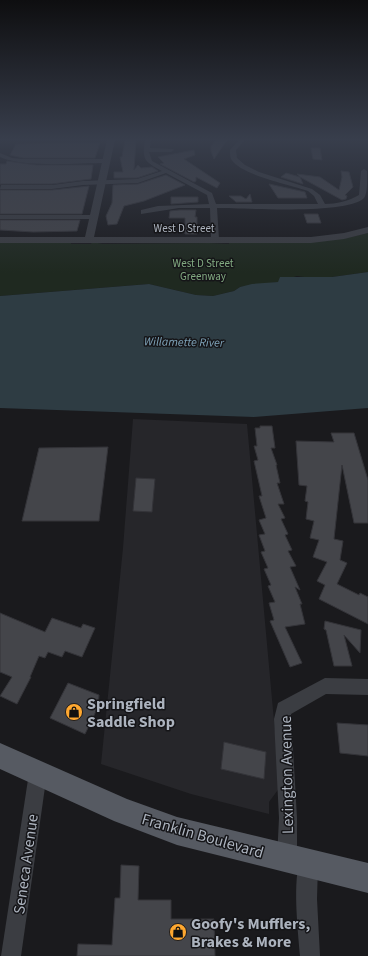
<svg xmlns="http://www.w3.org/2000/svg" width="368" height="956" font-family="'Source Sans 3',sans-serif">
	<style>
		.built { fill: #26262a }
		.green { fill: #1f2920 }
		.water { fill: #2e3c43 }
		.building { fill: #44454a; stroke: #343439 }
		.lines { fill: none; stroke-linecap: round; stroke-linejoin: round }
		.minor { fill: #3b3d42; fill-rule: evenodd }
		.tertiary { fill: #3b3d42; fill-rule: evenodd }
		.primary { fill: #565a62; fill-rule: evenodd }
		.labels { text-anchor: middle; stroke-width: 3; stroke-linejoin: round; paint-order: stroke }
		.far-street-label { font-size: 11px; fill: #acb3be; stroke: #151518 }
		.far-park-label { font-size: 11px; fill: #82aa81; stroke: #151518 }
		.far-water-label { font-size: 12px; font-style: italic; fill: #80a5bb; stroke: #151518 }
		.near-poi-label { font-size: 16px; font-weight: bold; fill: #acb3be; stroke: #151518; text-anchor: start }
		.near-street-label { font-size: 16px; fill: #acb3be; stroke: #151518 }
	</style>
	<rect width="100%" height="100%" fill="#1a1a1d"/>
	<path class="built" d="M133,419L247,424L280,787L269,802V814L191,794L101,764L123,548Z"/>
	<path class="green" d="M368,233V272L332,277L311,278L297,276L278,282L240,287L234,291L213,296L196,295L149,284L0,296V242L71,241V244H91L92,242L103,244L209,243L229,244V242C275,243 323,245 368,233Z"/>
	<path class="water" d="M368,272V408L254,417L0,408V296L149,284L196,295L213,296L234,291L240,287L252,284L278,282L280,277H332Z"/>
	<g class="building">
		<path d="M125,140H136L134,170L138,165L141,168L152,167L158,171L137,178H114V172H123L120,157H122Z"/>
		<path d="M216,140H227L214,159L211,151V146Z"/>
		<path d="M68,143H100L95,158H23L10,155L16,144Z"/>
		<path d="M311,148H320L322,160L313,159Z"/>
		<path d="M194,150L195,155L184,159L220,183L217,188L196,177V181L194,182L160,164L164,163L158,157Z"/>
		<path d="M7,161L36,165H93L91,179L52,184H0V164H6Z"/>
		<path d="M341,171L349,172L353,187L345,195L347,196L346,199L342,200L300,177L303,184L281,177L286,173L300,177L297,174L320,177L339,190L342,177Z"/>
		<path d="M166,175L185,185L144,201L124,206L117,224L108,225L106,216L112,203L113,185L138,184Z"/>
		<path d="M269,184L305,192L307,198H278Z"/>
		<path d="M89,186L82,214H0V190H52Z"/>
		<path d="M250,194L252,202H236L229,196H241L246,199Z"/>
		<path d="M171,197H198V202L171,204Z"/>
		<path d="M179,210H196L195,217H197V234H185V218H169L170,211Z"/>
		<path d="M304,214H318L321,223H307Z"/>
		<path d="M0,220H80L77,231L33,232L0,230Z"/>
		<path d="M260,426H272L275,448H271L277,465H276L280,483H277L284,504H278L285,518L281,519L288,534L285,535L292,550L288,551L296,566L290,567L300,590L295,587L302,604H300L305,624L285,627L302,663L290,667L270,621L274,620L269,603L275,602L268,586L271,585L264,569L268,568L261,552L265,551L259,535L265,534L259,520L266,518L259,496H262L254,461L258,460L254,446H257L255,428H260Z"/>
		<path d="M331,433H354L368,480V523H354L342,465L334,539L343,541L340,560L347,563L337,584L359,595L360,593L368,597V624L319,599L325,585L317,581L327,562L313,557L319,540L310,538L314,521L306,519L308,502L305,501L307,486L299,485L296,441L334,442Z"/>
		<path d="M108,447L99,521H22L39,448Z"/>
		<path d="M136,478L155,479L152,512L133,511Z"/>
		<path d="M0,613L45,632L52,618L81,628L83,624L95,628L82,657L65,651L62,657L48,652L45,658L39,656L30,677H31L17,704L0,696L12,677L0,672Z"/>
		<path d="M325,621L361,630L360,653L344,635L352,666H334L326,630L324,629Z"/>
		<path d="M68,683L99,695L98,707L85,734L50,718Z"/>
		<path d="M337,723L368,725V756L340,753Z"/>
		<path d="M224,742L266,752L264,779L221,769Z"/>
		<path d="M121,865L139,866L138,900H171V919H214L215,956H77L78,944L112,945L115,898H120Z"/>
	</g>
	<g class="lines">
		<g class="minor">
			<path d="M145,140H151L150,148L173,149L174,150L171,152H149L152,161L212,193L216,204H318L314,196L308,191C291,185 240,175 231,159C230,157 230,153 230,150L239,140H245L236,150L237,158L245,165L259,172L312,189L320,195L325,204C336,204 349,201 359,195L361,171L364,169L367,171C367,179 368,192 364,198C347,215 244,208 217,208L219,239L215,241L211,239L210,208H179L141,214V210L158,206L209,204L207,195L166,173L138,183L83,185L52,189H0L1,185H52L83,181L137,179L162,171C144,161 142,160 145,140Z"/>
			<path d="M0,153L12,158L23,159H106L109,161L106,163C79,163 23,168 0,157Z"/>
			<path d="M0,215H94L98,217L94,219H0Z"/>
			<path d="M325,678L368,679V695L326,694L291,714L297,818V859L294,866L287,869L280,866L277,859L279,818L274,719L278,703Z"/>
			<path d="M38,764L44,767L47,773L21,956H1L29,773L32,767Z"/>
			<path d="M308,854L315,857L318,864L317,899L320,956H300C298,930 292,880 301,857Z"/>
		</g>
		<path class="tertiary" d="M107,140H115L94,237H311L344,233L368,227V233L344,239L311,243H0V237H85Z"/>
		<path class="primary" d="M0,743L127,799L177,817L368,863V893L177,845L114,821L0,769Z"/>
	</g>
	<linearGradient id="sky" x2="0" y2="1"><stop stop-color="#0e0e10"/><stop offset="0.51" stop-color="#383e4c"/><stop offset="1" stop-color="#383e4c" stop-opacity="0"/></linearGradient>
	<rect width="368" height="273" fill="url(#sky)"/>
	<defs>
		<g id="shop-disc" transform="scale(0.9)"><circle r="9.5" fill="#ffa830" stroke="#151518"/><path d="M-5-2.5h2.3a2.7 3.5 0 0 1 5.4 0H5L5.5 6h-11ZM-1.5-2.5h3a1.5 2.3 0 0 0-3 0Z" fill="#111"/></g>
	</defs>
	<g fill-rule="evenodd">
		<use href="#shop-disc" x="74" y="712"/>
		<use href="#shop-disc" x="178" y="932"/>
	</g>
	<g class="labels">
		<g class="far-street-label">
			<text x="184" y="232">West D Street</text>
		</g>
		<g class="far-park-label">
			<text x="203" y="267">West D Street<tspan x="203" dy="13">Greenway</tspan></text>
		</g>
		<g class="far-water-label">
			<text transform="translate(184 342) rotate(1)" y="4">Willamette River</text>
		</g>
		<g class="near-poi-label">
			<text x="87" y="709">Springfield<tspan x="87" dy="18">Saddle Shop</tspan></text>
			<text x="191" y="929">Goofy's Mufflers,<tspan x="191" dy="18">Brakes &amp; More</tspan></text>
		</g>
		<g class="near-street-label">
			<text transform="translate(286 775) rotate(-91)" y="6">Lexington Avenue</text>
			<text transform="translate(203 835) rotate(16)" y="6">Franklin Boulevard</text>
			<text transform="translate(25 864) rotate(-82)" y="6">Seneca Avenue</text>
		</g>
	</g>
</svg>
